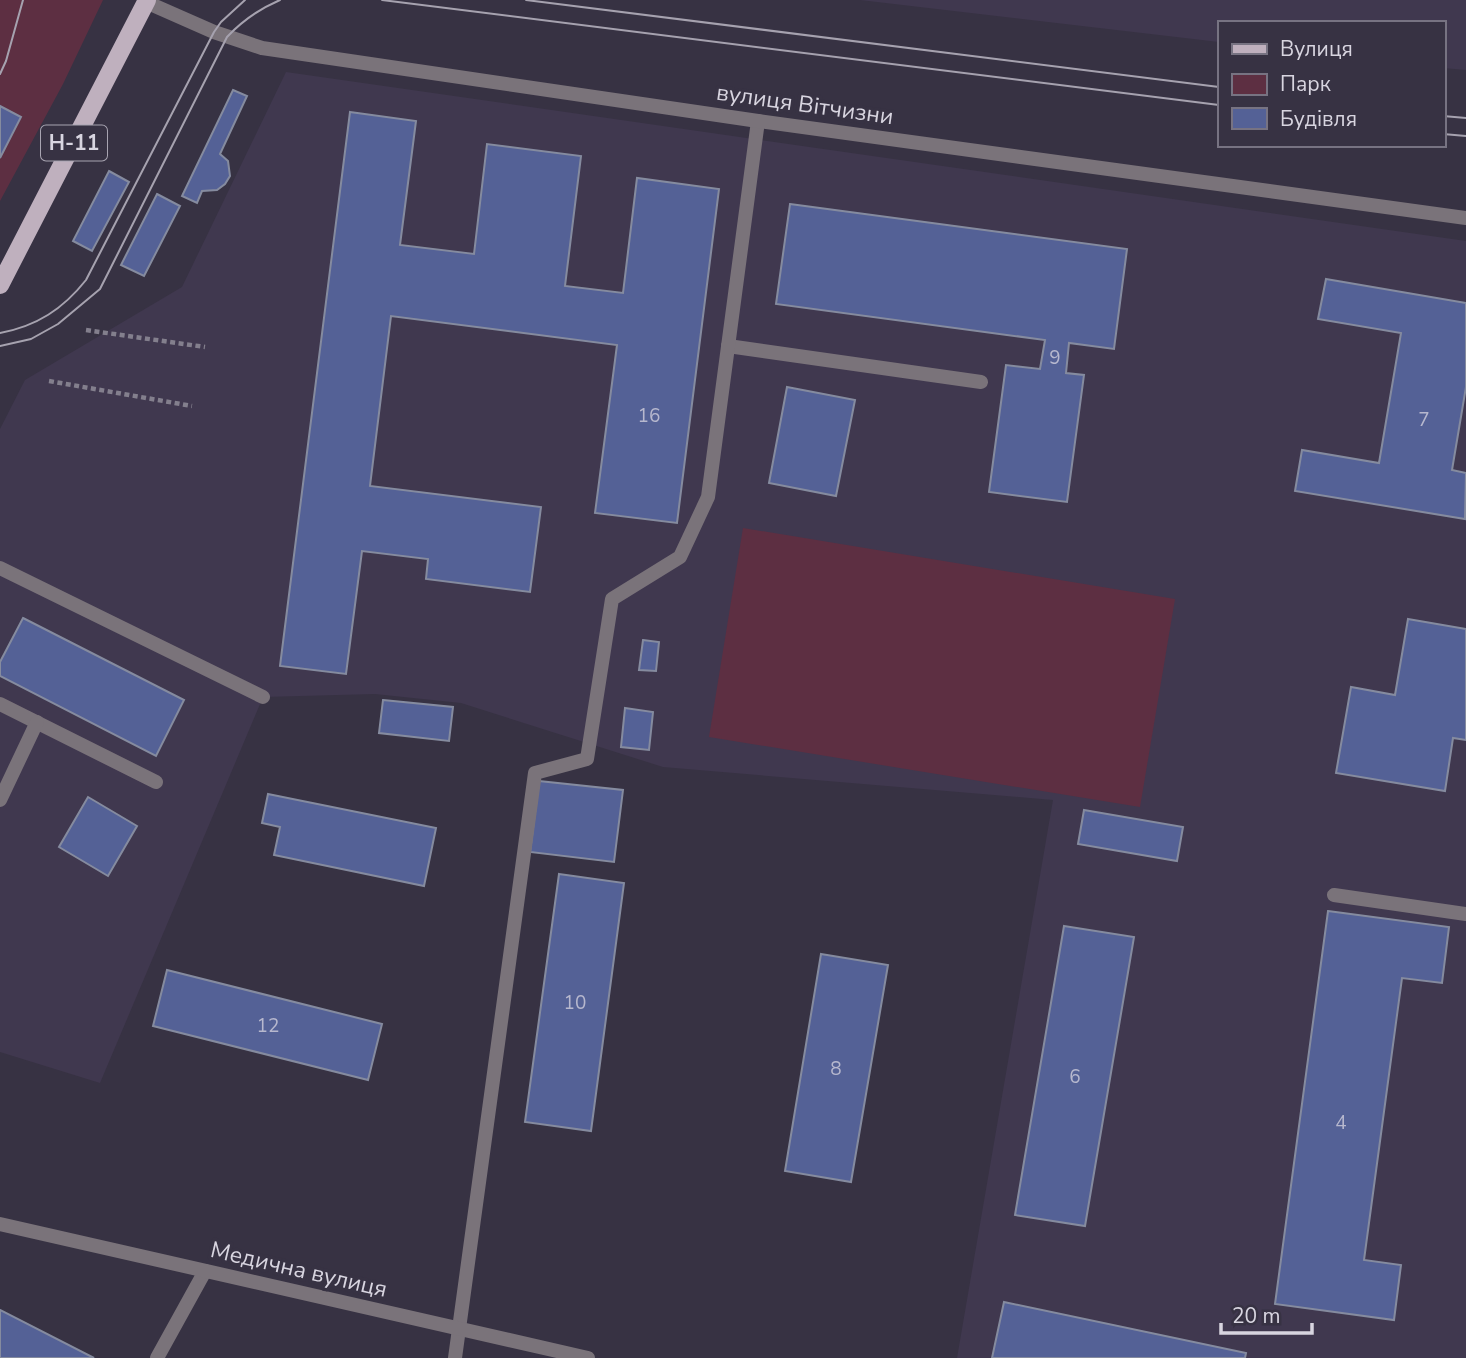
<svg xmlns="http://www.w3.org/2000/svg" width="1466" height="1358" font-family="'Nunito Sans',sans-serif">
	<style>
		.built { fill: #40384f }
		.green { fill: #5d2f42 }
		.building { fill: #546196; stroke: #858b9f; stroke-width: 2 }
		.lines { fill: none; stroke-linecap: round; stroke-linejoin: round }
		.path { stroke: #837f8d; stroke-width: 4.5; stroke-dasharray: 5 3.5; stroke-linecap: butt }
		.service { stroke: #7a737a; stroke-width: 14 }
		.minor { stroke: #7a737a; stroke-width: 14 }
		.primary { stroke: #bfb0be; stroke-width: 18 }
		.tram { stroke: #a6a2af; stroke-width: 2 }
		.labels { text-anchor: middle; stroke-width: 7; stroke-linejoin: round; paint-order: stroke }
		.number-label { font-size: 19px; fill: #b7b8ce }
		.shield { fill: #373243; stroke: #a8a4b1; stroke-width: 2 }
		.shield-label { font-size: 21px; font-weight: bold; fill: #d8d5e0 }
		.street-label { font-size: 23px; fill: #d8d5e0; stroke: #373243 }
	</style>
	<rect width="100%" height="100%" fill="#373243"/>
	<g class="built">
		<path d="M860,0H1466V70L1443,68V23H1219V42Z"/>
		<path d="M286,72L1466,241V1358H957L1053,800L663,767L461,703L375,694L263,697L100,1083L0,1052V429L25,380L182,287Z"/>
	</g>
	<g class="green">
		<path d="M0,0H103L63,84L0,201Z"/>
		<path d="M743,528L1175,599L1140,807L709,737Z"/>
	</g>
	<g class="building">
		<path d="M233,90L247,96L220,154L228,161L230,176L225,184L217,190L202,191L197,203L182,196Z"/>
		<path d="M0,106L21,117L0,158Z"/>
		<path d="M350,112L416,121L400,245L474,254L487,144L581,156L565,286L623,293L637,178L719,189L677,523L595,513L617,345L391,316L370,486L541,507L530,592L426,579L428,559L362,551L346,674L280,666Z"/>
		<path d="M109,171L129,182L92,251L73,241Z"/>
		<path d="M157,194L180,206L144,276L121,265Z"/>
		<path d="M790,204L1127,249L1114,349L1069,343L1066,373L1084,375L1067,502L989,492L1006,365L1040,369L1045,340L776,304Z"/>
		<path d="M1326,279L1466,303V387L1452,470L1466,473L1465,519L1295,491L1302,450L1379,463L1401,333L1318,319Z"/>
		<path d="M787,387L855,400L836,496L769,483Z"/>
		<path d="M23,618L184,700L156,756L0,676V662Z"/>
		<path d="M1408,619L1466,629V740L1453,738L1445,791L1336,773L1351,687L1395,695Z"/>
		<path d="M643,640L659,642L656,671L639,670Z"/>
		<path d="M383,700L453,707L449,741L379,733Z"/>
		<path d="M625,708L653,712L649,750L621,747Z"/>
		<path d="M539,781L623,790L614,862L530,852Z"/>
		<path d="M268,794L436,828L424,886L274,855L280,827L262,823Z"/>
		<path d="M88,797L137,826L108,876L59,847Z"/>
		<path d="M1084,810L1183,827L1177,861L1078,844Z"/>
		<path d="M559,874L624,883L591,1131L525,1122Z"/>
		<path d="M1328,911L1449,927L1442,983L1402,978L1364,1260L1401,1265L1394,1320L1275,1304Z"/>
		<path d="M1064,926L1134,937L1085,1226L1015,1215Z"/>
		<path d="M821,954L888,965L851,1182L785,1171Z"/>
		<path d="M167,970L382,1024L368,1080L153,1026Z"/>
		<path d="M1004,1302L1246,1353L1245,1358H992Z"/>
		<path d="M0,1310L94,1358H0Z"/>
	</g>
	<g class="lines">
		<g class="path">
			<path d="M86,330L205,347"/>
			<path d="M49,381L192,406"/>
		</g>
		<g class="service">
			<path d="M728,346L981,382"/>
			<path d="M0,568L263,697"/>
			<path d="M0,704L156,782"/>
			<path d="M0,800L37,722"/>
			<path d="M1334,895L1466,914"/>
			<path d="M157,1358L205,1271"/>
			<path d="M455,1358L535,773L587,759L612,599L680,557L708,497L758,121"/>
		</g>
		<g class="minor">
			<path d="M146,2L214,32L262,48L758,121L1466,218"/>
			<path d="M0,1224L588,1358"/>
		</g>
		<path class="primary" d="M0,285L147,0"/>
		<g class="tram">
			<path d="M382,0L1219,105"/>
			<path d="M526,0L1219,87"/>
			<path d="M0,74L6,61L23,0"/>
			<path d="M1443,116L1466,118"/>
			<path d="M1443,134L1466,136"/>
			<path d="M0,333C37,326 63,309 86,280L214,32L221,22L245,0"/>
			<path d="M0,346L31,339L58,324L100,289L227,37C242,21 259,9 280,0"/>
		</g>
	</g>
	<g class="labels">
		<g class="number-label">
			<text x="1055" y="364">9</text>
			<text x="649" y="422">16</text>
			<text x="1424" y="426">7</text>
			<text x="575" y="1009">10</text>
			<text x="268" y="1032">12</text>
			<text x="836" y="1075">8</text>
			<text x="1075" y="1083">6</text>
			<text x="1341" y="1129">4</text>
		</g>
		<rect class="shield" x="41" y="125.5" width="66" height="35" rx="5"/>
		<g class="shield-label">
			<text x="74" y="150">Н-11</text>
		</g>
		<g class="street-label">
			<text transform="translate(805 104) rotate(8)" y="8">вулиця Вітчизни</text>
			<text transform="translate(299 1269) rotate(13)" y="8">Медична вулиця</text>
		</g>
	</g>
	<rect x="1218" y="21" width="228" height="126" fill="#373243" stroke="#777382" stroke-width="2"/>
	<rect x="1232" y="44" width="35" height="10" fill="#bfb0be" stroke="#777382" stroke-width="2"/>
	<text x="1280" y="56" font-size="21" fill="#d8d5e0">Вулиця</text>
	<rect x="1232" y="74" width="35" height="21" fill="#5d2f42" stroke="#777382" stroke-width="2"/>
	<text x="1280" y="91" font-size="21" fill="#d8d5e0">Парк</text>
	<rect x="1232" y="108" width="35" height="21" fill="#546196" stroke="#777382" stroke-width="2"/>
	<text x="1280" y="126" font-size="21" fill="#d8d5e0">Будівля</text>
	<path d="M1221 1323v10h91v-10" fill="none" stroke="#d8d5e0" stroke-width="3.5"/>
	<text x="1232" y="1323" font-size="21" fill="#d8d5e0" stroke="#373243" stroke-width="5" paint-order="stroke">20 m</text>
</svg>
